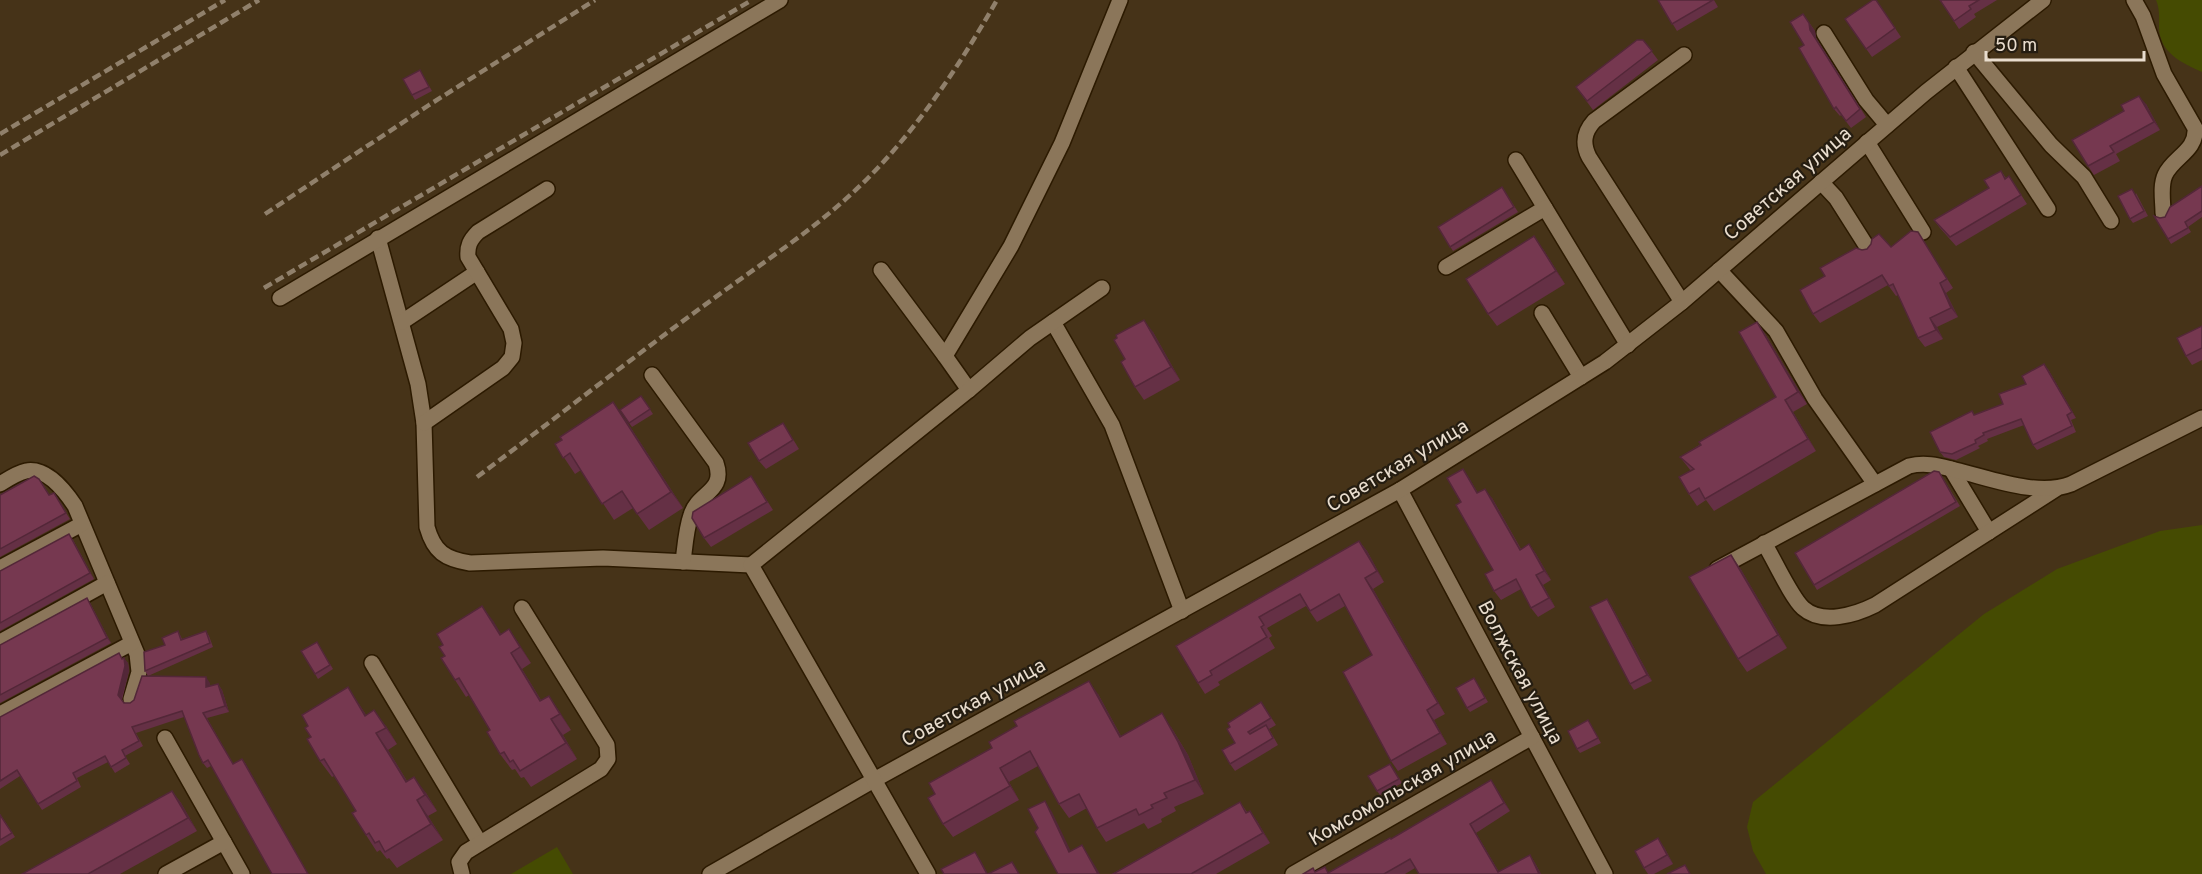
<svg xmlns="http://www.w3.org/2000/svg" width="2202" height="874" font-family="Overpass,sans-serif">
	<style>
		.green { fill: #454b02 }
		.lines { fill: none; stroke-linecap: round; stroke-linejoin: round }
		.minor-casing { stroke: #2c1a00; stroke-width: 18 }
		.minor { stroke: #8b765a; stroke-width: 15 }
		.rail { stroke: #90806b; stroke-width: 4.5; stroke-dasharray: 9 4.5; stroke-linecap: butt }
		.wall { fill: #653045 }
		.shaded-wall { fill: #532738 }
		.building { fill: #763850; stroke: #532738; stroke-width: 1.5 }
		.labels { text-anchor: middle; stroke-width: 4.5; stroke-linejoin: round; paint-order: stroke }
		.street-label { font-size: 20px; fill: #e9ddce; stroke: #251d11 }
	</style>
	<rect width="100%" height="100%" fill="#463318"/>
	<g class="green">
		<path d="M2156,0H2202V72C2182,63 2160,53 2159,28C2159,18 2160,9 2156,0Z"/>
		<path d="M2202,525V874H1766L1753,851L1747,827L1753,802L1984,614L2057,569L2160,531Z"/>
		<path d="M557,847L573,874H511Z"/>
	</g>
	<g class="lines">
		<g class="minor-casing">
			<g id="minor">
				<path d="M2134,0L2143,16L2164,74L2195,128C2197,151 2173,157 2165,175C2160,186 2163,201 2163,213"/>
				<path d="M1824,33L1866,100L1887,125"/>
				<path d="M1974,52L2051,145L2084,177L2111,221"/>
				<path d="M1956,67L2048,209"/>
				<path d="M1867,142L1923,232"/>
				<path d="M1516,160L1628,345"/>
				<path d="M1821,182L1836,198L1869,250"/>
				<path d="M378,238L418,384L424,423L427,527C434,552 445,559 470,563L603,558L751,565"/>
				<path d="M1446,267L1545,208"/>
				<path d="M881,270L945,356"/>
				<path d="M1719,270L1776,331L1815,399L1875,484"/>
				<path d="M280,298L780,0"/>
				<path d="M1682,302L1589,157C1582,143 1584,132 1594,121L1684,55"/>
				<path d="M1542,313L1581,377"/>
				<path d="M402,322L477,272"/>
				<path d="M1053,322L1112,425L1182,611"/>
				<path d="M652,375L716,463C726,492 698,492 691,515C686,529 685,546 683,562"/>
				<path d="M969,390L945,356L1011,246L1062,143L1120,0"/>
				<path d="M424,423L503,368L512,357L514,343L511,329L468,257C467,246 470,240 478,232L547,189"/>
				<path d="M1951,469L1989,532"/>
				<path d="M0,484C8,479 17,473 26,471C47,467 65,491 75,506L137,654L139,672L131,699"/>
				<path d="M1400,490L1605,874"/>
				<path d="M1764,543C1774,559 1791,597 1803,608C1822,625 1855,615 1875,605L2056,489"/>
				<path d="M0,568L82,524"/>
				<path d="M1717,569L1909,466C1926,462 1939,466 1955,470C1990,478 2037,497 2071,484L2202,418"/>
				<path d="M0,642L107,583"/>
				<path d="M372,663L480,843"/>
				<path d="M0,714L132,643"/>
				<path d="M165,738L242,874"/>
				<path d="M166,874L224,842"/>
				<path d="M462,874L459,862L466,852L601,769L608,759L607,745L522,608"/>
				<path d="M710,874L874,780L1400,490L1605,362L1682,302L1926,92L2043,0"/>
				<path d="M928,874L751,565L969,390L1030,338L1102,288"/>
				<path d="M1293,874L1532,737"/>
			</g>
		</g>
		<use href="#minor" class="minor"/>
		<g class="rail">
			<path d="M0,134L225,0"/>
			<path d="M0,155L259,0"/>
			<path d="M265,214L429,105L595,0"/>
			<path d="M264,288L752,0"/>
			<path d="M477,477C556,418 633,357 713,299C766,260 823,224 870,176C921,124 961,63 997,0"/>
		</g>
	</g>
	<g class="wall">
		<path d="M1658,0H1714L1718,7L1677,31Z"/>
		<path d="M1876,0L1901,37L1872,57L1845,19Z"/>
		<path d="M1940,0H1997L1974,14L1976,17L1959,29Z"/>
		<path d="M1803,14L1815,31L1816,38L1866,117L1851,128L1841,115L1840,116L1834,109L1804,45Z"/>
		<path d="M1643,40L1658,60L1593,110L1576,87Z"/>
		<path d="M420,70L432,91L415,100L412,95Z"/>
		<path d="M2146,104L2160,130L2116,154L2120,161L2094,175L2088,166Z"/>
		<path d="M2001,171L2006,178L2009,176L2027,204L1956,246L1940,228L1934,220L1989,188Z"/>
		<path d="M2202,186V217L2188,227L2191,232L2171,244L2168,239L2160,218L2165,217Z"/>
		<path d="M1502,187L1518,212L1453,251L1438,227Z"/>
		<path d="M2136,193L2148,216L2133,223L2130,219Z"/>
		<path d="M1924,242L1953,288L1946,293L1958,317L1937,327L1943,339L1925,347L1918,338L1898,295L1896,296L1888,285L1820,323L1813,314L1825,276L1862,250L1867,249L1871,244L1891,247Z"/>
		<path d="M1543,249L1565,284L1497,326L1488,314Z"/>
		<path d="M2202,326V360L2192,365L2186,356Z"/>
		<path d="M1153,332L1180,380L1144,400L1135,387L1125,359Z"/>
		<path d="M1765,334L1807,404L1793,412L1816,451L1714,511L1706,500L1697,506L1689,494L1691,471L1680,457L1776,397Z"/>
		<path d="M2048,369L2076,418L2071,420L2076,432L2037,450L2033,445L2024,425L1987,439L1988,441L1978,446L1980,448L1956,460L1944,457L1940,452L1972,411L1975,415L2003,404L2026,384Z"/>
		<path d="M641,396L653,414L632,427L620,410Z"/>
		<path d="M625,419L683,508L649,530L633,508L614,520L581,470L575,474L555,444Z"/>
		<path d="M783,423L799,449L766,469L759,461Z"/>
		<path d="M1463,469L1478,493L1492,498L1521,549L1529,544L1536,554L1551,580L1543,585L1555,607L1538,617L1531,608L1521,589L1501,600L1494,591L1493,570L1461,502Z"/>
		<path d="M1939,472L1960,506L1817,590L1814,585Z"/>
		<path d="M757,485L773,510L711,547L704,538Z"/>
		<path d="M0,495H50L57,499L70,519L0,557Z"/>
		<path d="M73,540L94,579L0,631V571Z"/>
		<path d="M1359,541L1367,551L1384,582L1373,589L1445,714L1434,720L1447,744L1398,771L1391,761L1372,655L1345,606L1317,622L1306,606L1267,628L1272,636L1269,638L1275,648L1218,682L1220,685L1205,694L1198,683L1176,646Z"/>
		<path d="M1740,568L1787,648L1747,672L1738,659Z"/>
		<path d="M87,598L90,603L111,643L0,703V645Z"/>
		<path d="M1611,605L1652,681L1634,690L1630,684Z"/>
		<path d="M482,606L501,634L509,629L531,663L522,669L541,700L549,696L571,730L563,735L577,759L531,787L524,777L521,778L515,769L512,770L500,754L490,730L469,695L466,697L455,680L443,645Z"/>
		<path d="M178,631L182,639L206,631L209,636L213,647L148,676L145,671L165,645Z"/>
		<path d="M317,642L333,669L318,679L315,674Z"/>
		<path d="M123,658L128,663L129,671L122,700L124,703H130L210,683V686L218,684L222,690L229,712L207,718L233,764L242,759L246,764L211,766L207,768L203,763L184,717L136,733L143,746L125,756L130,764L115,773L108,762L77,778L81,787L42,810L20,776L0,789V717Z"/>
		<path d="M1474,678L1488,702L1470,712L1467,708Z"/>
		<path d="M1098,694L1121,736L1171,727L1188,755L1204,794L1174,807L1176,811L1161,819L1162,822L1148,829L1144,823L1106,842L1097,828L1087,808L1069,818L1059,804L1038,766L1009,782L1019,800L953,837L943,824L935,794Z"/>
		<path d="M1261,702L1276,725L1269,729L1278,745L1235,771L1230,764Z"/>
		<path d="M359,704L366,715L386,726L397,744L388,750L407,781L426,793L437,811L428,816L443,840L397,868L389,858L387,859L380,850L377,852L366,835L356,811L334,776L332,777L320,761L311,737Z"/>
		<path d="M1588,720L1601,743L1580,753L1577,749Z"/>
		<path d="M1390,764L1402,783L1380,795L1377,791Z"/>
		<path d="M1491,780L1510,811L1476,833L1499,872L1530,855L1535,863L1541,874L1415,868L1405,874H1303L1315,872H1329L1391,839Z"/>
		<path d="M172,791L181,803L197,831L120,874H22Z"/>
		<path d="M1240,802L1247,812L1257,821L1270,843L1216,874H1112Z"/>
		<path d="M0,814L15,837L0,846Z"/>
		<path d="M1664,847L1673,864L1654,874H1648L1644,868Z"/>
	</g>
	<g class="shaded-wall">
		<path d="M1803,14L1815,31L1816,38L1866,117L1810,30Z"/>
		<path d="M2139,96L2146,104L2160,130L2154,122Z"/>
		<path d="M1534,236L1543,249L1565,284L1556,271Z"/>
		<path d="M1940,283L1946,293L1958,317L1951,308Z"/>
		<path d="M1930,318L1937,327L1943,339L1936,330Z"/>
		<path d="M1144,320L1153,332L1180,380L1171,367Z"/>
		<path d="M1757,322L1765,334L1807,404L1798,392Z"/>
		<path d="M2044,364L2048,369L2076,418L2072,412Z"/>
		<path d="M1785,400L1793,412L1816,451L1808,439Z"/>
		<path d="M613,402L625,419L683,508L671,492Z"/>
		<path d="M1463,469L1470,479L1483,503L1477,493Z"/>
		<path d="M1485,489L1492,498L1526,559L1520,550Z"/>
		<path d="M69,534L73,540L94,579L90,573Z"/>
		<path d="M1359,541L1367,551L1384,582L1377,571Z"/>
		<path d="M1529,544L1536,554L1551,580L1544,571Z"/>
		<path d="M1731,555L1740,568L1787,648L1778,635Z"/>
		<path d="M1536,575L1543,585L1555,607L1549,598Z"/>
		<path d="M1365,578L1373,589L1445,714L1438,703Z"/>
		<path d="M87,598L90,603L111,643L107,638Z"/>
		<path d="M1607,599L1611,605L1652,681L1647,675Z"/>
		<path d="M482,606L494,622L511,651L500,635Z"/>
		<path d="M509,629L520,645L531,663L520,647Z"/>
		<path d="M119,653L123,659L124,658L128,663L129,671L121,701L118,695Z"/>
		<path d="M511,653L522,669L551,717L540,701Z"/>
		<path d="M206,677L210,683V693L206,687Z"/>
		<path d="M1089,681L1098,694L1129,751L1120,737Z"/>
		<path d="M218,684L222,690L229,712L225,706Z"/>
		<path d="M348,687L359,704L377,732L365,716Z"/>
		<path d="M549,696L560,712L571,730L560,714Z"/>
		<path d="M374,710L386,726L397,744L386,728Z"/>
		<path d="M1427,710L1434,720L1447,744L1440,733Z"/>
		<path d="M1162,713L1171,727L1188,755L1204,794L1195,780Z"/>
		<path d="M551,719L563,735L577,759L566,743Z"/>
		<path d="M376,733L388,750L417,798L406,782Z"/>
		<path d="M242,759L246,764L308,874Z"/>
		<path d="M1000,768L1009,782L1019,800L1010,786Z"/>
		<path d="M414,777L426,793L437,811L425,795Z"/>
		<path d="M1491,780L1497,789L1510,811L1504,803Z"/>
		<path d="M172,791L181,803L197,831L188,818Z"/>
		<path d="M417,800L428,816L443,840L431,824Z"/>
		<path d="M1045,801L1052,812L1076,862L1069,852Z"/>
		<path d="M1250,811L1257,821L1270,843L1263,833Z"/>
		<path d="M1470,824L1476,833L1500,874H1499Z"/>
		<path d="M1658,838L1664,847L1673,864L1667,855Z"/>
		<path d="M1082,845L1089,856L1100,874H1098Z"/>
		<path d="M975,852L980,859L988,874H987Z"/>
		<path d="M1530,855L1535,863L1541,874H1539Z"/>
	</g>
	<g class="building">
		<path d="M1658,0H1713L1672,24Z"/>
		<path d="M1873,0H1876L1895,28L1866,49L1845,19Z"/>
		<path d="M1940,0H1979L1969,6L1971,9L1954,21Z"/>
		<path d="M1803,14L1809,23L1810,30L1860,109L1846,121L1836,107L1834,109L1799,48L1804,45L1790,22Z"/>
		<path d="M1637,40H1643L1652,51L1587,101L1576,87Z"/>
		<path d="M420,70L429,87L412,95L403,79Z"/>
		<path d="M2139,96L2154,122L2110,146L2114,152L2088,166L2072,140L2124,111L2121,105Z"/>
		<path d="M2001,171L2005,179L2009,176L2021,195L1950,237L1934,220L1989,188L1984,180Z"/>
		<path d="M2202,186V211L2185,222L2188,228L2168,239L2154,216L2160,218L2165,217L2170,207Z"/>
		<path d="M1502,187L1514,207L1450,247L1438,227Z"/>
		<path d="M2132,189L2144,211L2130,219L2118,196Z"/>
		<path d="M1911,231L1918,232L1947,279L1940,283L1951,308L1930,318L1936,330L1918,338L1893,284L1889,286L1882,275L1813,314L1800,290L1825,276L1820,268L1856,248L1862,250L1867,249L1871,244L1872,239L1879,234L1891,247Z"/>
		<path d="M1534,236L1556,271L1488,314L1466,279Z"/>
		<path d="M1144,320L1171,367L1135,387L1121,362L1125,359L1114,340L1117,338L1116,335Z"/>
		<path d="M1757,322L1798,392L1785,400L1808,439L1705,499L1699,488L1689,494L1679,477L1694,469L1680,457L1701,445L1699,442L1776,397L1739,332Z"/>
		<path d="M2202,326V348L2186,356L2177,338Z"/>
		<path d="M2044,364L2072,412L2067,415L2072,426L2033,445L2021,419L1983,433L1984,435L1975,440L1976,443L1952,454L1940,452L1930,432L1972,411L1974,415L2003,404L1999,394L2026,384L2022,376Z"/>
		<path d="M641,396L650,409L629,423L620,410Z"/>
		<path d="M613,402L671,492L637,514L622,491L602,504L570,453L563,458L555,444L562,440L560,437Z"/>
		<path d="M783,423L793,440L759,461L748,443Z"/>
		<path d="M1463,469L1477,493L1485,489L1520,550L1529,544L1544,571L1536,575L1549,598L1531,608L1516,579L1494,591L1485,574L1493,570L1456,505L1461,502L1447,478Z"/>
		<path d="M1934,471L1939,472L1956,502L1814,585L1795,553Z"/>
		<path d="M34,476L39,479L49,495L54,493L66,513L0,549V495Z"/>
		<path d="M751,476L767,502L704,538L692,518L693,512Z"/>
		<path d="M69,534L90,573L0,623V571Z"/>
		<path d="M1359,541L1377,571L1365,578L1438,703L1427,710L1440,733L1391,761L1343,672L1372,655L1339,594L1310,611L1300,594L1259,617L1264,625L1261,627L1267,637L1210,671L1212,675L1198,683L1176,646Z"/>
		<path d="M1731,555L1778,635L1738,659L1689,577Z"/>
		<path d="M87,598L107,638L0,695V645Z"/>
		<path d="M1607,599L1647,675L1630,684L1590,607Z"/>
		<path d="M482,606L500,635L509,629L520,647L511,653L540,701L549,696L560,714L551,719L566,743L520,771L513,760L510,762L504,752L500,754L487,732L490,730L459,678L455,680L441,658L445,656L439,647L443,645L437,634Z"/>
		<path d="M178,631L181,640L206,631L210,643L145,671L144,652L165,645L162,638Z"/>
		<path d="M317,642L330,665L315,674L301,651Z"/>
		<path d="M119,653L122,659L124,658L125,666L118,695L124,703H130L134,700L142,676L206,677V687L218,684L225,706L203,713L233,764L242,759L308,874H272L208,760L203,763L199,755L182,711L132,727L139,741L122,750L126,758L111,767L105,756L73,773L77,781L38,804L17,770L0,781V717Z"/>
		<path d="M1474,678L1485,698L1467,708L1456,688Z"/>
		<path d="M1089,681L1120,737L1162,713L1178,742L1195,780L1164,793L1167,798L1151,805L1153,808L1139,815L1136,809L1097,828L1079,794L1059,804L1030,751L1000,768L1010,786L943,824L928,798L935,794L929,783L992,748L989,742L1017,726L1014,721Z"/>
		<path d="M348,687L365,716L374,710L386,728L376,733L406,782L414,777L425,795L417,800L431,824L385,852L379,841L375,843L369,833L366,835L352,813L356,811L324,759L320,761L307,739L311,737L305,728L308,726L302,715Z"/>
		<path d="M1261,702L1271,718L1248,732L1250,734L1266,725L1273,738L1230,764L1222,750L1235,743L1227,729L1230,727L1228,723Z"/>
		<path d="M1588,720L1598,738L1577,749L1568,731Z"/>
		<path d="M1390,764L1399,779L1377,791L1368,776Z"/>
		<path d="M1491,780L1504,803L1470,824L1498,872L1530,855L1539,874H1419L1410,859L1384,874H1303L1313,868L1315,872L1325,867L1328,873L1390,838L1391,839Z"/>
		<path d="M172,791L188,818L88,874H22Z"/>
		<path d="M1045,801L1069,852L1082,845L1098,874H1058L1035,832L1038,828L1028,809Z"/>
		<path d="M1240,802L1246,813L1250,811L1263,833L1191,874H1113Z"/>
		<path d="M0,815L12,833L0,840Z"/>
		<path d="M1658,838L1667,855L1644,868L1635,851Z"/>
		<path d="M975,852L987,874H944L941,869Z"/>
		<path d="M1012,862L1019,874H988Z"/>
		<path d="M1685,865L1690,874H1667Z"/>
	</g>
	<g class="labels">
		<g class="street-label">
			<text transform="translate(1787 183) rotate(-41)" y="7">Советская улица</text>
			<text transform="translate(1397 465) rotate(-31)" y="7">Советская улица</text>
			<text transform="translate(1521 672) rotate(62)" y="7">Волжская улица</text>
			<text transform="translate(973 702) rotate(-29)" y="7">Советская улица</text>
			<text transform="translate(1402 787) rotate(-30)" y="7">Комсомольская улица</text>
		</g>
	</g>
	<path d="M1986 51v9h158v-9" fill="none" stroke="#e9ddce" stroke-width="3"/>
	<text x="1995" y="51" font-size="18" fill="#e9ddce" stroke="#251d11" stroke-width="4.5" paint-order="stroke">50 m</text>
</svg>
